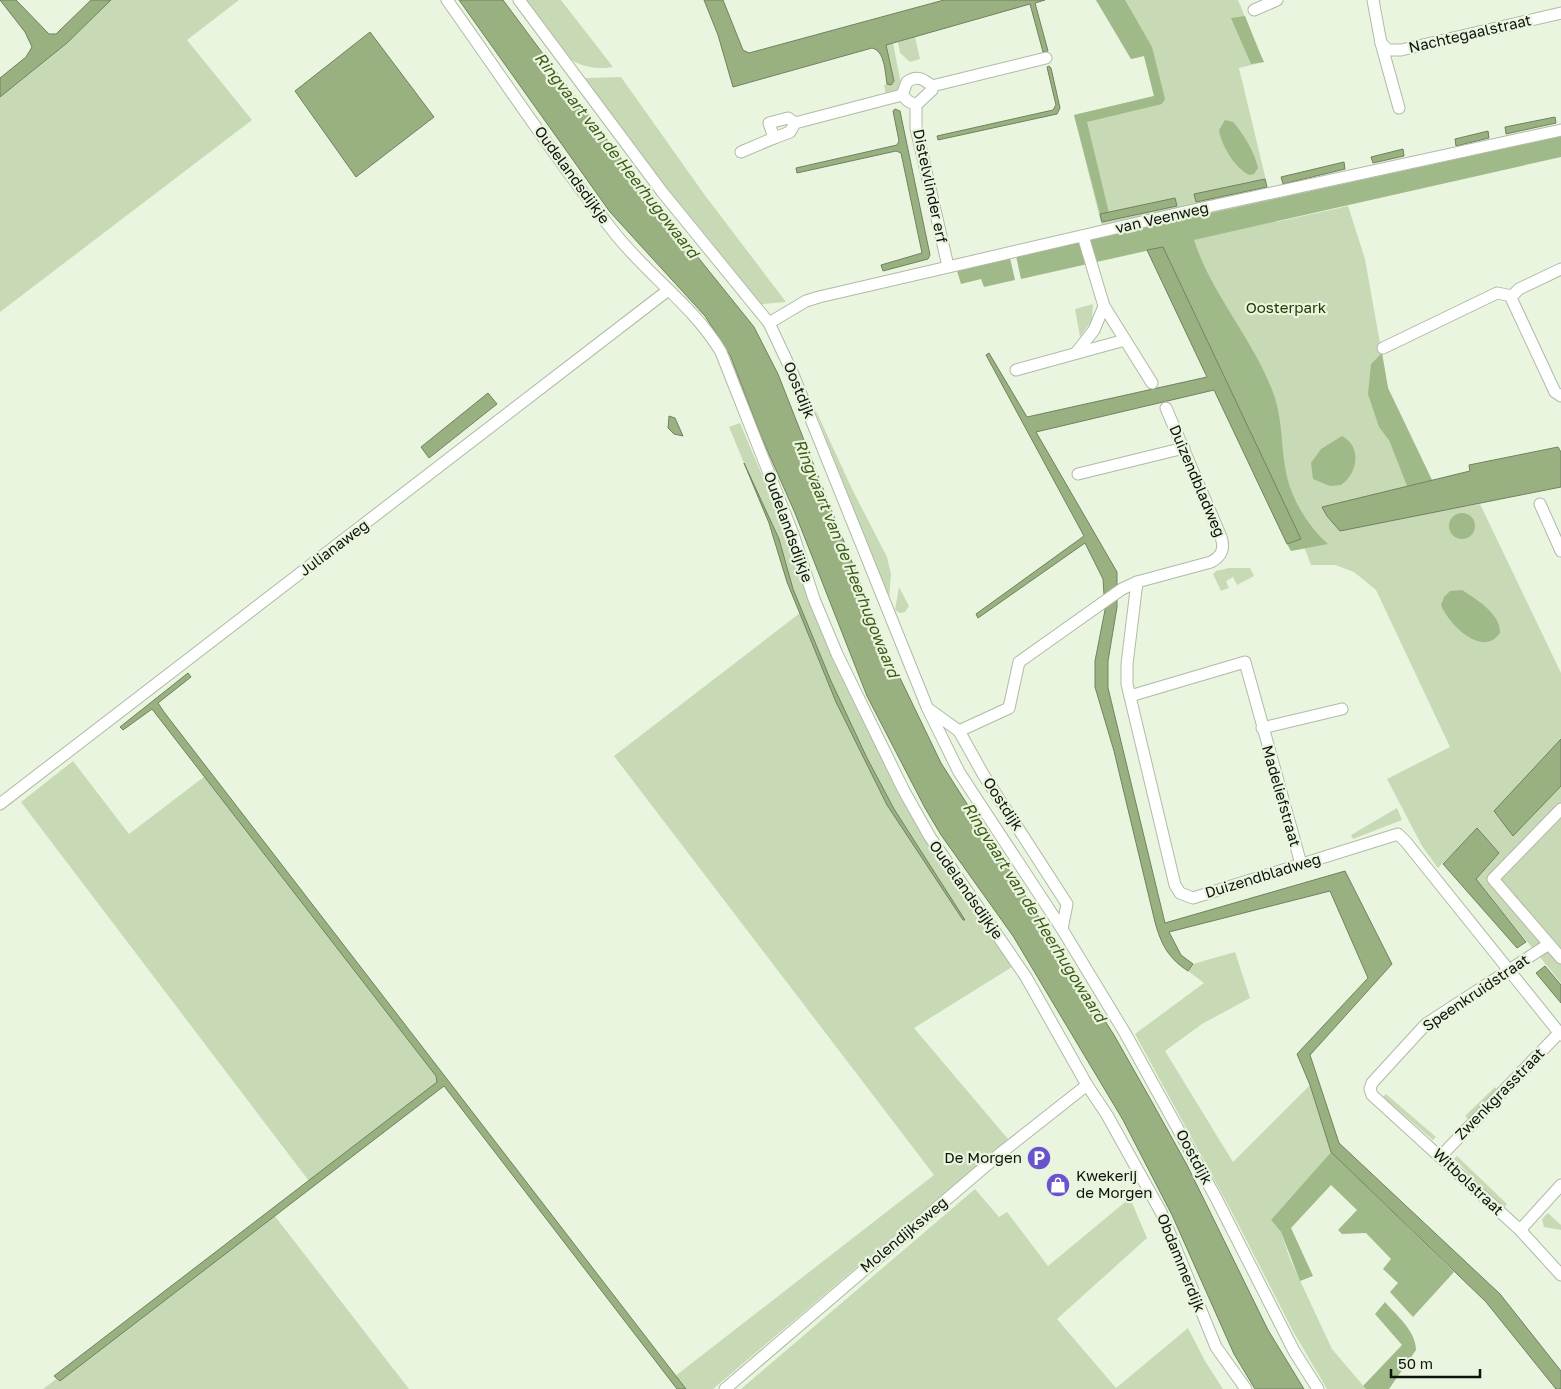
<svg xmlns="http://www.w3.org/2000/svg" width="1561" height="1389" font-family="'Golos Text',sans-serif">
	<style>
		.green { fill: #c7dab5 }
		.forest { fill: #a0b988 }
		.water { fill: #99b181; stroke: #70825e }
		.lines { fill: none; stroke-linecap: round; stroke-linejoin: round }
		.street-casing { stroke: #b0baa6; stroke-width: 13 }
		.street { stroke: #fff; stroke-width: 11 }
		.labels { text-anchor: middle; stroke-width: 4.5; stroke-linejoin: round; paint-order: stroke }
		.street-label { font-size: 15px; fill: #10130c; stroke: #eaf5e0 }
		.park-label { font-size: 15px; fill: #243a03; stroke: #eaf5e0 }
		.poi-label { font-size: 15px; fill: #10130c; stroke: #eaf5e0; text-anchor: end }
		.water-label { font-size: 16px; font-style: italic; fill: #3e5b15; stroke: #eaf5e0 }
	</style>
	<rect width="100%" height="100%" fill="#eaf5e0"/>
	<g class="green">
		<path d="M111,0H239L187,40L252,120L0,312V97L67,43Z"/>
		<path d="M526,0H561L613,67C599,70 579,67 568,57C553,43 539,17 526,0Z"/>
		<path d="M1096,0H1238L1264,62L1239,68L1276,222L1348,206L1365,259L1388,388L1446,510L1480,504L1561,673V983L1476,879L1499,853L1477,828L1438,868L1422,846L1387,779L1450,747L1376,590L1354,572L1335,565H1311L1301,539L1164,247L1110,259L1074,115L1154,96L1144,56L1131,59Z"/>
		<path d="M915,37L920,59L910,62L900,53L898,42Z"/>
		<path d="M893,43L901,84L900,90L886,96L884,85L894,81L885,45Z"/>
		<path d="M621,77L704,194L786,302L762,304L666,187L584,78Z"/>
		<path d="M1093,304L1092,320L1080,337L1075,309Z"/>
		<path d="M811,400L853,491L887,557L891,574L889,600Z"/>
		<path d="M740,423L789,539L817,622L850,690L986,928L1012,967L914,1028L1008,1139L713,1389H683L674,1377L934,1175L614,756L800,613L769,523L729,427Z"/>
		<path d="M1229,568H1250L1254,576L1237,585L1233,577L1226,581L1229,588L1221,591L1213,574L1216,571Z"/>
		<path d="M899,587L909,606L905,612L900,613L895,610Z"/>
		<path d="M73,761L129,834L209,773L445,1081L312,1185L21,802Z"/>
		<path d="M1397,808L1402,820L1353,839L1351,835Z"/>
		<path d="M1235,952L1250,998L1202,1024L1165,1051L1233,1162L1310,1085L1331,1152L1271,1220L1281,1232L1290,1259L1332,1349L1366,1389H1327L1294,1333L1234,1216L1135,1034L1204,983L1188,971L1193,964Z"/>
		<path d="M1495,1087L1498,1091L1469,1120L1465,1116Z"/>
		<path d="M1386,1094L1436,1137L1433,1140L1383,1097Z"/>
		<path d="M1457,1156L1507,1204L1504,1208L1454,1159Z"/>
		<path d="M975,1189L999,1217L1007,1212L1048,1266L1130,1198L1147,1238L1057,1319L1116,1388L1188,1328L1205,1361L1223,1389H741Z"/>
		<path d="M1548,1213L1561,1225V1230L1544,1227L1542,1219Z"/>
		<path d="M274,1215L409,1389H43Z"/>
	</g>
	<g class="forest">
		<path d="M1096,0H1125L1152,47L1165,99L1162,104L1087,122L1109,213L1100,214L1074,115L1154,96L1144,56L1131,59Z"/>
		<path d="M1245,16L1261,56L1264,62L1251,64L1231,18Z"/>
		<path d="M1225,120L1233,122C1243,133 1255,153 1258,168L1254,174L1249,175C1235,168 1221,145 1219,130Z"/>
		<path d="M1561,136V157L1194,240C1212,296 1256,342 1275,398C1283,424 1281,451 1287,477C1293,502 1309,527 1328,544L1291,551L1287,544L1301,539L1163,247L1021,279L1016,256Z"/>
		<path d="M1010,258L1015,280L984,287L981,279L961,284L957,271Z"/>
		<path d="M1382,353L1388,388L1432,480L1407,486L1389,440L1379,427L1368,394L1371,364Z"/>
		<path d="M1342,436C1362,447 1358,473 1341,485L1330,486L1313,479L1311,463L1321,449Z"/>
		<circle cx="1462" cy="526" r="13"/>
		<path d="M1462,590C1476,599 1501,614 1500,633C1482,659 1448,623 1441,605L1444,597L1450,591Z"/>
		<path d="M1331,1152L1454,1272L1413,1317L1390,1292L1398,1283L1383,1269L1391,1259L1366,1233L1342,1234L1338,1230L1357,1210L1331,1185L1291,1228L1313,1276L1300,1281L1281,1232L1271,1220Z"/>
		<path d="M1385,1302C1396,1315 1416,1331 1416,1350L1389,1389H1366L1363,1386L1402,1345L1375,1314Z"/>
	</g>
	<g class="water">
		<path d="M0,0H16L49,34H56L91,0H111L67,43L0,97V78L26,57L32,47L25,32Z"/>
		<path d="M459,0H503L648,195L754,327L778,374L887,651L941,763L1114,1035L1152,1102L1187,1165L1268,1330L1304,1389H1255L1234,1354L1172,1215L1123,1120L1013,936L941,835L925,808L867,696L795,513L761,436L730,355L705,316L610,212Z"/>
		<path d="M704,0H723L743,50L749,53L944,0H1045L1035,3L1048,51L1043,52L1030,4L886,45L894,81L891,85L887,84C885,72 885,51 872,48L733,87L718,35Z"/>
		<path d="M370,32L434,117L356,177L295,91Z"/>
		<path d="M1049,66L1051,68L1060,108L1057,114L938,140L937,136L1053,110L1056,105L1047,67Z"/>
		<path d="M895,109L900,111L930,255L928,259L883,271L881,265L922,253L901,153L896,151L797,173L796,168L897,145L899,141L893,111Z"/>
		<path d="M1555,117L1556,123L1506,134L1505,127Z"/>
		<path d="M1488,131L1489,138L1456,146L1455,139Z"/>
		<path d="M1403,149L1404,156L1373,163L1371,157Z"/>
		<path d="M1344,162L1345,169L1283,184L1281,177Z"/>
		<path d="M1265,179L1267,187L1196,202L1194,194Z"/>
		<path d="M1175,198L1177,206L1102,222L1100,214Z"/>
		<path d="M1163,247L1301,539L1287,544L1214,390L1036,432L1117,572V607L1108,661V688L1165,923L1345,871L1392,964L1310,1055L1339,1143L1500,1294L1561,1371V1389H1556L1486,1302L1331,1152L1310,1085L1297,1054L1368,978L1330,891L1169,932L1181,955L1193,964L1188,971C1168,958 1161,944 1155,922L1114,751L1095,687V661L1105,610L1103,579L1085,543L978,618L976,614L1084,536L986,355L989,353L1027,417L1207,377L1147,250Z"/>
		<path d="M488,393L497,404L429,458L421,447Z"/>
		<path d="M669,416L675,418L683,436L674,434L668,428Z"/>
		<path d="M1558,447L1561,452V487L1340,531L1327,516L1322,507L1470,471L1469,465Z"/>
		<path d="M744,463L779,539L793,589L831,681L867,758L894,809L965,920H963L887,805L836,702L787,582L769,523Z"/>
		<path d="M188,673L191,677L158,703L164,712L686,1389H677L444,1086L60,1381L54,1376L437,1082L436,1076L152,709L123,730L120,727Z"/>
		<path d="M1561,739V786L1513,836L1494,811Z"/>
		<path d="M1477,828L1499,853L1476,879L1526,942L1517,948L1443,864Z"/>
		<path d="M1545,966L1561,985V1003L1536,973Z"/>
	</g>
	<g class="lines">
		<g class="street-casing">
			<g id="street">
				<path d="M447,0C502,77 554,157 613,231C646,274 694,306 721,352L793,534L814,599L837,654L904,791L930,837L1026,977L1087,1085L1107,1115L1161,1212L1216,1347L1246,1389"/>
				<path d="M519,0L663,193L769,323L792,372L927,707L959,772L1062,929L1125,1033L1215,1196L1294,1351L1318,1389"/>
				<path d="M1373,0L1381,43L1399,108"/>
				<path d="M1254,10L1277,0"/>
				<path d="M1381,43L1388,50H1401L1561,13"/>
				<path d="M932,86L1046,58"/>
				<path d="M916,105L932,90V86C924,79 917,75 907,82L902,95L908,101L916,105V128L948,266"/>
				<path d="M795,123L788,118L769,123L774,138L790,132L795,123L902,95"/>
				<path d="M741,152L774,138"/>
				<path d="M1083,236L1104,306L1152,383"/>
				<path d="M1561,269L1519,289L1512,296V300L1555,392L1561,396"/>
				<path d="M769,323L806,301L819,297L1189,211L1561,130"/>
				<path d="M1383,348L1497,293L1512,296"/>
				<path d="M1076,353L1094,330L1104,306"/>
				<path d="M1016,370L1125,340"/>
				<path d="M1078,474L1184,448"/>
				<path d="M1540,504L1561,551"/>
				<path d="M1137,582L1127,664V684L1175,885L1180,893L1193,898L1398,834L1406,842L1561,1035"/>
				<path d="M1130,696L1245,662L1301,864"/>
				<path d="M930,710L959,731L1009,708L1019,662L1122,589L1137,582L1211,562C1222,556 1225,549 1221,537L1166,408"/>
				<path d="M1262,728L1342,709"/>
				<path d="M959,731L983,774L1067,904L1062,929"/>
				<path d="M0,804L667,291"/>
				<path d="M1561,809L1493,879L1561,958"/>
				<path d="M1549,944L1426,1024L1372,1083L1370,1089L1372,1095L1520,1230L1561,1275"/>
				<path d="M1441,1156L1559,1033"/>
				<path d="M1520,1230L1561,1185"/>
				<path d="M725,1389L1002,1152L1087,1085"/>
			</g>
		</g>
		<use href="#street" class="street"/>
	</g>
	<defs>
		<g id="parking-disc" transform="scale(1.25)"><circle r="9.5" fill="#6a54cd" stroke="#eaf5e0"/><path d="M-3.5-5.5H1a3.5 3.5 0 0 1 0 7H-1V5.5H-3.5ZM-1-3.4V-.6H.8a1.4 1.4 0 0 0 0-2.8Z" fill="#fff"/></g>
		<g id="shop-disc" transform="scale(1.25)"><circle r="9.5" fill="#6a54cd" stroke="#eaf5e0"/><path d="M-5-2.5h2.3a2.7 3.5 0 0 1 5.4 0H5L5.5 6h-11ZM-1.5-2.5h3a1.5 2.3 0 0 0-3 0Z" fill="#fff"/></g>
	</defs>
	<g fill-rule="evenodd">
		<use href="#parking-disc" x="1039" y="1158"/>
		<use href="#shop-disc" x="1058" y="1185"/>
	</g>
	<g class="labels">
		<g class="street-label">
			<text transform="translate(1470 34) rotate(-13)" y="5">Nachtegaalstraat</text>
			<text transform="translate(572 175) rotate(54)" y="5">Oudelandsdijkje</text>
			<text transform="translate(930 186) rotate(78)" y="5">Distelvlinder erf</text>
			<text transform="translate(1162 218) rotate(-13)" y="5">van Veenweg</text>
			<text transform="translate(799 390) rotate(68)" y="5">Oostdijk</text>
			<text transform="translate(1197 481) rotate(67)" y="5">Duizendbladweg</text>
			<text transform="translate(788 527) rotate(70)" y="5">Oudelandsdijkje</text>
			<text transform="translate(334 548) rotate(-37)" y="5">Julianaweg</text>
			<text transform="translate(1281 796) rotate(74)" y="5">Madeliefstraat</text>
			<text transform="translate(1003 804) rotate(57)" y="5">Oostdijk</text>
			<text transform="translate(1263 876) rotate(-17)" y="5">Duizendbladweg</text>
			<text transform="translate(966 890) rotate(55)" y="5">Oudelandsdijkje</text>
			<text transform="translate(1476 993) rotate(-34)" y="5">Speenkruidstraat</text>
			<text transform="translate(1500 1094) rotate(-46)" y="5">Zwenkgrasstraat</text>
			<text transform="translate(1194 1157) rotate(62)" y="5">Oostdijk</text>
			<text transform="translate(1468 1182) rotate(43)" y="5">Witbolstraat</text>
			<text transform="translate(904 1235) rotate(-40)" y="5">Molendijksweg</text>
			<text transform="translate(1181 1263) rotate(68)" y="5">Obdammerdijk</text>
		</g>
		<g class="park-label">
			<text x="1286" y="313">Oosterpark</text>
		</g>
		<g class="poi-label">
			<text x="1022" y="1163">De Morgen</text>
			<text x="1076" y="1181" text-anchor="start">Kwekerij<tspan x="1076" dy="17">de Morgen</tspan></text>
		</g>
		<g class="water-label">
			<text transform="translate(617 155) rotate(52)" y="6">Ringvaart van de Heerhugowaard</text>
			<text transform="translate(847 558) rotate(68)" y="6">Ringvaart van de Heerhugowaard</text>
			<text transform="translate(1035 912) rotate(58)" y="6">Ringvaart van de Heerhugowaard</text>
		</g>
	</g>
	<path d="M1391 1369v8h89v-8" fill="none" stroke="#10130c" stroke-width="2.5"/>
	<text x="1398" y="1369" font-size="15" fill="#10130c" stroke="#eaf5e0" stroke-width="4" paint-order="stroke">50 m</text>
</svg>
